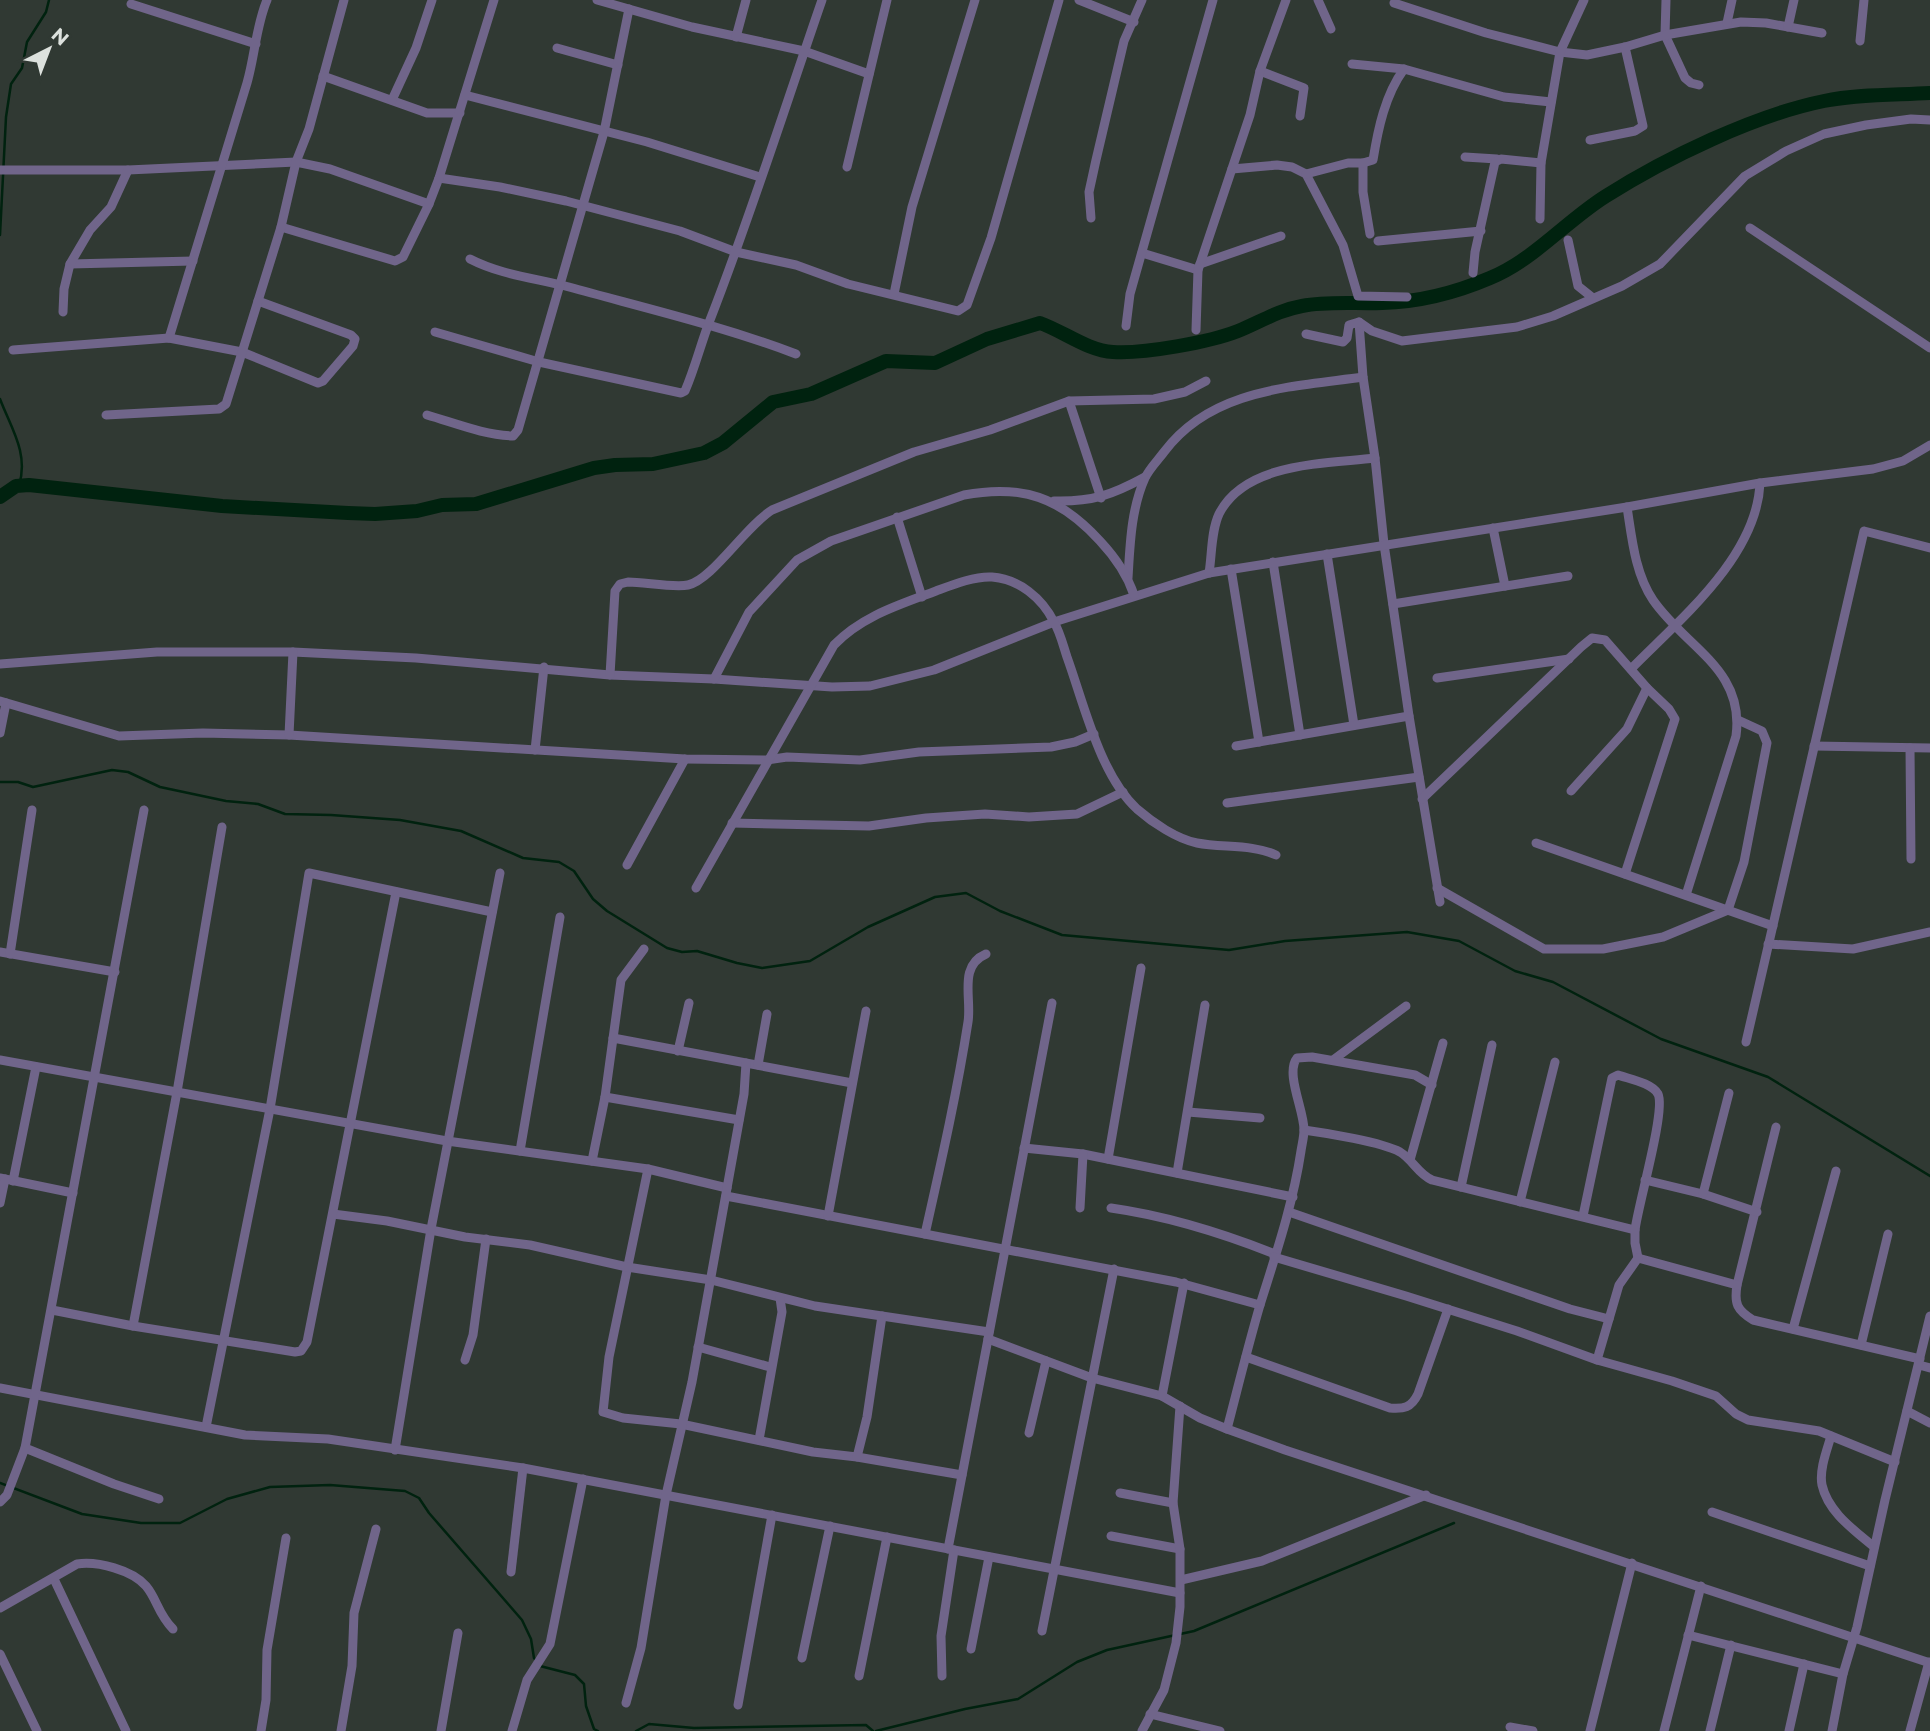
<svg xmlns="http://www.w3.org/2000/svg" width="1930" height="1731" font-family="Montserrat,sans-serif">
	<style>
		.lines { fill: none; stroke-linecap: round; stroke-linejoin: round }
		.stream { stroke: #00220f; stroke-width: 2.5 }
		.river { stroke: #00220f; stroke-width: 14 }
		.minor { stroke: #70658a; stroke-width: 9 }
	</style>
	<rect width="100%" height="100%" fill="#303933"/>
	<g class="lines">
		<g class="stream">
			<path d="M0,235L6,117L11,84L22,68L27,42L46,12L49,0"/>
			<path d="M0,399C11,428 29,453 19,486"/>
			<path d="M0,782H18L33,787L112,770L128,772L160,787L226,801L258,804L285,814L331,815L400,820L461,831L523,858L559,862L574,871L593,899L607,911L667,948L682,952L697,951L737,963L762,968L810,961L868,927L935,897L966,893L1000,911L1062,935L1229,950L1285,941L1407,932L1459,941L1515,971L1553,982L1661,1039L1768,1077L1930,1176"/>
			<path d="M0,1483L82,1514L141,1523H180L227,1499L270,1487L330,1485L405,1491L419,1498L429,1513L522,1620L531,1639L534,1658L540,1666L575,1675L584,1684L586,1706L594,1729L598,1731"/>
			<path d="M636,1731L649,1724L694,1728L866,1725L873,1731"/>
			<path d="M876,1731L965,1709L1018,1699L1077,1662L1107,1650L1194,1631L1454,1523"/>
		</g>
		<path class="river" d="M0,497L16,486L29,485L222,506L348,513L375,514L417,511L442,505L476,504L594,468L615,465L653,464L704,453L723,443L773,402L811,394L886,361L935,363L987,339L1040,323C1063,331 1088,351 1113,352C1144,354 1210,342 1238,331C1260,322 1279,310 1302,306C1328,301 1356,304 1382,303C1419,302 1455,293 1490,278C1534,260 1566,221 1606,196C1666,158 1755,115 1824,101C1857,94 1896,95 1930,93"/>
		<g class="minor">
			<path d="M597,0L692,27L804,51L869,74"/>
			<path d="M1079,0L1134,22"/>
			<path d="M1318,0L1331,29"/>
			<path d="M1666,0L1665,35L1685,78L1691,83L1699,85"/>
			<path d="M1394,3L1486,33L1560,52L1587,55L1625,47L1665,35L1741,22L1766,23L1822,33"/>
			<path d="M131,4L256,44"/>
			<path d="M1727,23L1732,0"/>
			<path d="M1788,27L1794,0"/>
			<path d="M736,37L746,0"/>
			<path d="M1860,41L1864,0"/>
			<path d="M557,48L618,65"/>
			<path d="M1352,64L1404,69"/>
			<path d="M1260,71L1304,88L1300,116"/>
			<path d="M323,76L427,113H460"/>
			<path d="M465,95L647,142L760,177"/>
			<path d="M392,100L416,48L432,0"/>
			<path d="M1590,140L1635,131L1643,126L1625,47"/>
			<path d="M1465,157L1497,159"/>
			<path d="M1363,163V192L1370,234"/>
			<path d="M847,167L887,0"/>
			<path d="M1232,169L1277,165L1292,167L1306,174L1343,245L1358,296L1407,297"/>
			<path d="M0,170H128L296,162L330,169L429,204"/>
			<path d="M1306,174L1348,163H1363L1373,160C1378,129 1385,95 1404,69L1504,97L1551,102"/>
			<path d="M439,178L500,187L566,201L680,231L736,252L796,265L848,284L958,311L967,305L991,238L1059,0"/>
			<path d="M1091,218L1089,192L1096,160L1124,41L1142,0"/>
			<path d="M1540,219L1541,163L1560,52L1584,0"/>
			<path d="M281,227L395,261L403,257L429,204L439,178L494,0"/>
			<path d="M1750,228L1930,348"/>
			<path d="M1568,240L1578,286L1593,298"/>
			<path d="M1378,241L1481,231"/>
			<path d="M1142,253L1198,270"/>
			<path d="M470,259C501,275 535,278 569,287C645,308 722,326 796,354"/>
			<path d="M70,264L193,261"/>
			<path d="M1200,264L1281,236"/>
			<path d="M1473,273L1475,252L1495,162L1501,159L1541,163"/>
			<path d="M894,294L912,207L975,0"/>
			<path d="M63,312L64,289L70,264L90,230L111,207L128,170"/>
			<path d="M1359,322L1363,377L1375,458L1384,544L1409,716L1440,902"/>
			<path d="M1126,326L1130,294L1213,0"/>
			<path d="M1196,330L1198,270L1250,115L1260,71L1286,0"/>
			<path d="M435,332L539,362L681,393L685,391C695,368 701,343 710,320C751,215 785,107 822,0"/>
			<path d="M1306,334L1343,342L1347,338L1349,325L1359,322L1372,331L1402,341L1517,327L1553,316L1622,286L1660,264L1745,176L1786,151L1824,134L1866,125L1911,119L1930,120"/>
			<path d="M169,338L247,83C255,55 256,26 267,0"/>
			<path d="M13,350L169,338L242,352L318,383L323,381L353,346L355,339L351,335L258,301"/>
			<path d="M1069,401L1101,498"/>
			<path d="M106,415L219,409L226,404L281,227L296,162L309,129L344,0"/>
			<path d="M427,415C455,423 484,435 513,436L518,430L604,132L629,9"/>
			<path d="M1054,501C1092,502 1112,495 1145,477"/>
			<path d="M1627,507C1632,539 1635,573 1653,600C1686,648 1745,669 1736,736L1686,895"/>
			<path d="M897,517L922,597"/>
			<path d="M1493,528L1505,586"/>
			<path d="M1327,554L1354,725"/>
			<path d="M1273,562L1300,735"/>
			<path d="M1231,569L1259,742"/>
			<path d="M1209,573C1212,555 1211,531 1219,514C1245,462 1325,464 1375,458"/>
			<path d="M1128,578C1130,545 1131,509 1145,478C1149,469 1158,460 1164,452C1211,389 1291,387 1363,377"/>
			<path d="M1393,604L1568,576"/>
			<path d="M0,664L157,652H293L416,658L610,675L714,679L832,687L870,686L934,670L1054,622L1209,573L1627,507L1760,483L1873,469L1903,461L1930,445"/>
			<path d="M1631,669C1679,620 1757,557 1760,483"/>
			<path d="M610,675L615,591L620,584L628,582C644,582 674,588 688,585C712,580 745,527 772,510L914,452L990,430L1069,401L1154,399L1185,392L1206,381"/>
			<path d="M1437,678L1569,659"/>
			<path d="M714,679L749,612L797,560L831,541L964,495C1022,484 1060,497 1100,541C1115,557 1127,574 1134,595"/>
			<path d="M0,701L119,736L203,733L289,735L685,759L767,760L787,757L860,760L919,752L1051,747L1075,742L1094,734"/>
			<path d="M0,733L6,703"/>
			<path d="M289,735L293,652"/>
			<path d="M1236,746L1409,716"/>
			<path d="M1814,746L1930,748"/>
			<path d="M1910,748L1911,859"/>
			<path d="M535,750L544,667"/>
			<path d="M1571,791L1627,729L1647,688"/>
			<path d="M1422,799L1581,647L1592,638L1605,640L1647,688L1669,709L1675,719L1625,874"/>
			<path d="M1227,803L1419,777"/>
			<path d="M732,823L869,826L926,818L985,814L1029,817L1077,814L1123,792"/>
			<path d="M1536,843L1773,926"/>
			<path d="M627,865L685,759"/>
			<path d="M696,888L834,645C862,616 899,605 936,591C952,585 974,576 992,577C1019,579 1042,598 1054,622C1060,632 1063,645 1067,657C1084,704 1100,775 1137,809C1153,823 1177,839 1197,843C1222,848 1252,844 1276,855"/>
			<path d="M1437,888L1544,949H1603L1663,937L1728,910L1744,862L1767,743L1762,731L1738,720"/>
			<path d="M1768,944L1853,949L1930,932"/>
			<path d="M0,952L115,972"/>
			<path d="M10,954L32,810"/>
			<path d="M613,1038L852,1083"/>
			<path d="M1746,1042L1864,531L1930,548"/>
			<path d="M678,1051L689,1003"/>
			<path d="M0,1060L447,1141L648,1169L727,1188"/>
			<path d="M1333,1060L1406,1006"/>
			<path d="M758,1065L767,1014"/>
			<path d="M1432,1085L1415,1075L1312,1057L1297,1058C1285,1073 1304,1110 1304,1130C1304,1137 1302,1144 1301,1151C1293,1204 1276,1254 1260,1305C1248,1346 1238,1387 1227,1429L1285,1450L1930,1663"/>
			<path d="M605,1097L739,1120"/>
			<path d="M1188,1112L1260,1118"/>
			<path d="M1776,1127L1737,1285C1734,1304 1737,1310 1753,1320L1920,1359"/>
			<path d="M1304,1130C1326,1133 1382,1142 1400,1152C1413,1160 1418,1174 1432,1180L1635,1230"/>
			<path d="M1024,1148L1083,1154L1293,1197"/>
			<path d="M520,1151L560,917"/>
			<path d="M1108,1159L1141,968"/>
			<path d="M1410,1160L1443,1043"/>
			<path d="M592,1161L605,1097L621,980L644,949"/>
			<path d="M648,1169L609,1357L603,1412L623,1418L681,1424L813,1452L857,1457L962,1475"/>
			<path d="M1177,1173L1205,1005"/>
			<path d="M0,1178L73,1193"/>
			<path d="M1645,1180L1703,1194L1757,1212"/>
			<path d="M13,1181L36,1067"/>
			<path d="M1461,1187L1492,1045"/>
			<path d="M1703,1194L1729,1093"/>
			<path d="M726,1196L1176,1282L1260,1305"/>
			<path d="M1520,1202L1555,1062"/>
			<path d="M0,1203L5,1179"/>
			<path d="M1080,1208L1083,1154"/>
			<path d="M1111,1208C1168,1216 1222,1233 1275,1254"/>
			<path d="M1289,1212L1570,1309L1609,1319"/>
			<path d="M333,1214L387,1221L465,1237L530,1245L627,1267L711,1280L815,1306L989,1332"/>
			<path d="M828,1216L866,1011"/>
			<path d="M1583,1216L1612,1078L1618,1075C1629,1079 1652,1083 1658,1094C1666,1110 1638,1205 1635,1230V1243L1638,1258"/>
			<path d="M925,1234C941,1163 957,1093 968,1022C972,998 958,966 986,954"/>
			<path d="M1274,1257L1406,1296L1517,1331L1597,1360L1672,1381L1716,1396L1736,1414L1748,1420L1819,1431L1895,1462"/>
			<path d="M1638,1258L1737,1285"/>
			<path d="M52,1310L133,1326L295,1352L301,1351L307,1342L396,892"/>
			<path d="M133,1326L177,1092L222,827"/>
			<path d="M1793,1329L1836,1171"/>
			<path d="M988,1339L1092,1378L1162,1396L1200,1418L1227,1429"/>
			<path d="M1861,1345L1888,1234"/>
			<path d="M698,1347L770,1367"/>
			<path d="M1246,1357L1390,1408C1404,1409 1411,1408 1418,1394L1448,1309"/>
			<path d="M465,1360L473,1335L486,1239"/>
			<path d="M1597,1360L1619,1285L1638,1258"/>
			<path d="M1919,1365L1930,1368"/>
			<path d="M0,1388L245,1435L328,1439L523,1468L1180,1593"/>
			<path d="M1162,1396L1184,1283"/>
			<path d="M1907,1411L1930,1423"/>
			<path d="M206,1427L270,1109L309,873L492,912"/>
			<path d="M1029,1433L1046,1361"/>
			<path d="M1831,1436C1827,1450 1819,1470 1822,1485C1828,1512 1854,1530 1874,1547"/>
			<path d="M759,1440L782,1312L780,1298"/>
			<path d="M25,1448L114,1484L159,1499"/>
			<path d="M395,1450L431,1229L500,873"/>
			<path d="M857,1457L867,1417L882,1316"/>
			<path d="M1120,1493L1173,1503"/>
			<path d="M0,1502L7,1495L25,1448L144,810"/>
			<path d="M1712,1512L1870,1566"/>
			<path d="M1111,1536L1180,1549"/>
			<path d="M948,1549L1052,1003"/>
			<path d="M511,1572L523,1468"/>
			<path d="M54,1579L126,1731"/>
			<path d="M1181,1580L1262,1561L1426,1495"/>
			<path d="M0,1608L77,1564C98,1561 132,1570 146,1586C157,1599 158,1614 173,1629"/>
			<path d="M1042,1631L1114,1269"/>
			<path d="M1688,1635L1843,1674"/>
			<path d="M971,1649L989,1557"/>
			<path d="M0,1654L37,1731"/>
			<path d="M802,1658L830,1526"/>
			<path d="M859,1676L887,1537"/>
			<path d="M942,1676L941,1636L954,1550"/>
			<path d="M626,1703L641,1648L666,1495L692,1382L744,1094L746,1063"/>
			<path d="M738,1705L772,1515"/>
			<path d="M1150,1714L1220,1731"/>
			<path d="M1510,1727L1533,1731"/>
			<path d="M261,1731L266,1700L267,1650L286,1538"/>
			<path d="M341,1731L352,1666L354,1613L376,1529"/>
			<path d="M441,1731L458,1633"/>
			<path d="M512,1731L527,1680L550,1644L583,1479"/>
			<path d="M1142,1731L1164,1690L1176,1643L1180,1607V1549L1173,1503L1180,1406"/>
			<path d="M1590,1731L1632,1563"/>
			<path d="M1664,1731L1701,1586"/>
			<path d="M1710,1731L1731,1645"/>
			<path d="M1789,1731L1804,1664"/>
			<path d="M1832,1731L1843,1674L1857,1627L1885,1500L1930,1316"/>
			<path d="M1910,1731L1929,1662"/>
		</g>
	</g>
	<g transform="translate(49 49) rotate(42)" stroke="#303933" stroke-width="5" paint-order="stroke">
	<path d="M0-5L12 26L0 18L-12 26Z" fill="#dce1dd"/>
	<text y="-10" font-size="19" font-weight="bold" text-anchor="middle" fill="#dce1dd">N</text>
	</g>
</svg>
